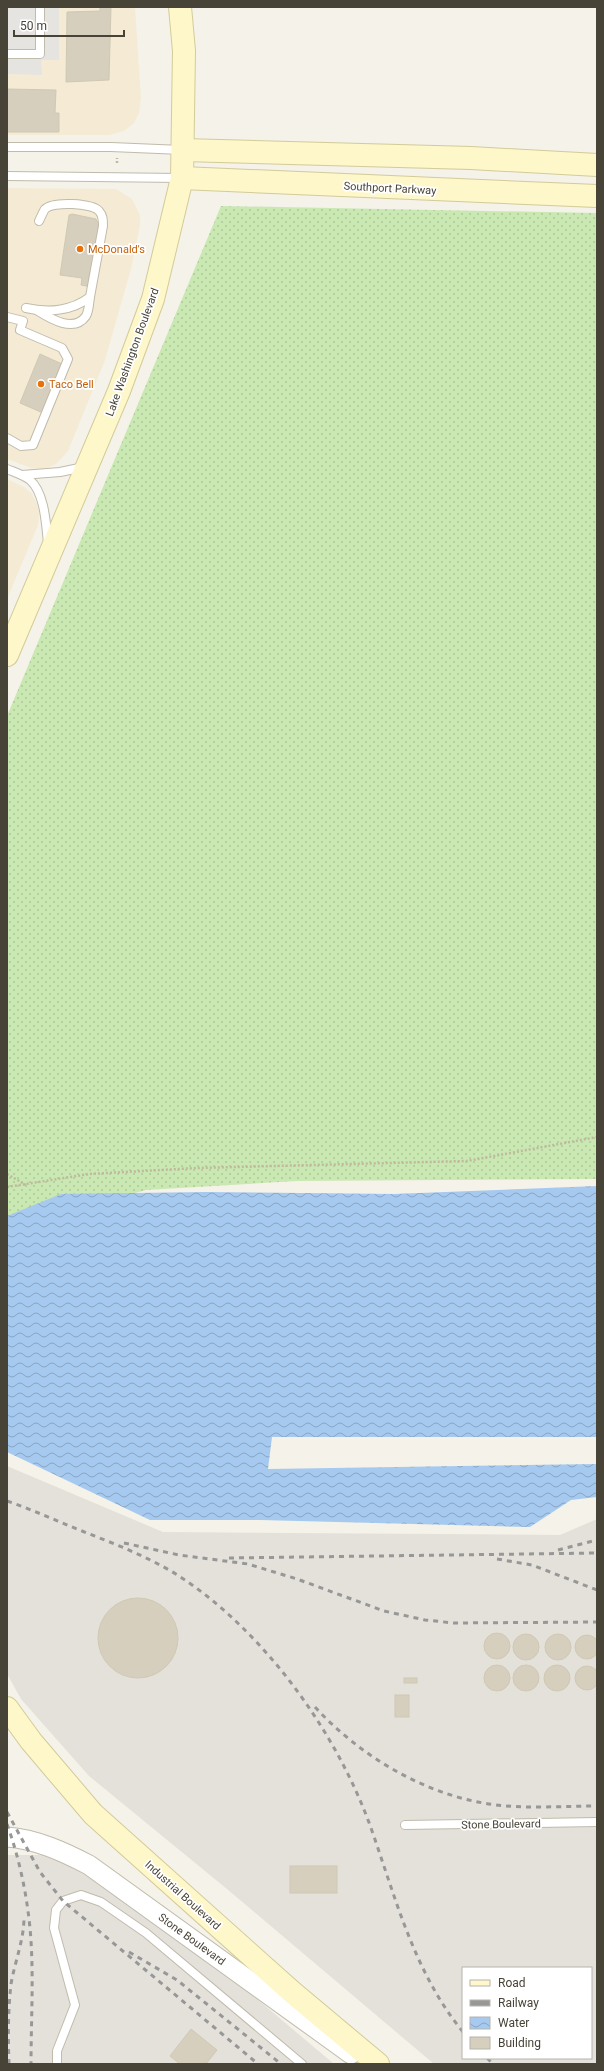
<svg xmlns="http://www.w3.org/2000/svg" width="604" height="2071" font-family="Roboto,sans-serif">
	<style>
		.commercial { fill: #f5ebd5 }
		.industrial { fill: #e4e1da; fill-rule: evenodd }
		.grass { fill: url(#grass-dots) }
		.parking { fill: #e6e4e0 }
		.water { fill: url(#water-waves) }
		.building { fill: #d6cfbe; stroke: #d0c8b2 }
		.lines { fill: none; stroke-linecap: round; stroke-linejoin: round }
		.service-casing { stroke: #c0bbab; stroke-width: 10 }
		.tertiary-casing { stroke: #c0bbab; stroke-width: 21 }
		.secondary-casing { stroke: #d3cb99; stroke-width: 24 }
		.path { stroke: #c1b99d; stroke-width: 2.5; stroke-dasharray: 2 2; stroke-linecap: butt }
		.service { stroke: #fff; stroke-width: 8 }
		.tertiary { stroke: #fff; stroke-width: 19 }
		.secondary { stroke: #fef7c9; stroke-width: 22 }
		.rail { stroke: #979797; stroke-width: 3; stroke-dasharray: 5 5; stroke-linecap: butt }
		.food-dot { fill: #e8710a; stroke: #fff; stroke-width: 1.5 }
		.labels { text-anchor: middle; stroke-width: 3.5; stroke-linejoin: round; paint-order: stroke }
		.street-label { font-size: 11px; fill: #484337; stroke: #fff }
		.food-label { font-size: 11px; fill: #c56008; stroke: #fff; text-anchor: start }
	</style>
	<defs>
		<pattern id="grass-dots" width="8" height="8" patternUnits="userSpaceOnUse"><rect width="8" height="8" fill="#c9e8b2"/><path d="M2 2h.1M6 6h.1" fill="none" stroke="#aec89a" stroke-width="1.8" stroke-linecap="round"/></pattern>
		<pattern id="water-waves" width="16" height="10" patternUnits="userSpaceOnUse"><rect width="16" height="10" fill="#a6c9f0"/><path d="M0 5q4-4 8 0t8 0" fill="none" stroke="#89a5c3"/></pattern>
	</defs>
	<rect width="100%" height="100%" fill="#f4f2e9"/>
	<g class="commercial">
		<path d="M7,7H135L141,98L139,113L134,123L124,131L109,135H7Z"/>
		<path d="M7,188L116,189L132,199L140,215V225L131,269L105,360L68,451L56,464L44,469L31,468L7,459Z"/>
		<path d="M7,479L24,487L32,494L38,507L39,515L38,525L7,599Z"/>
	</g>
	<g class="industrial">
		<path d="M7,1466L163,1532L560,1535L597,1519V2064H434L227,1889L89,1776L21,1699L7,1674ZM463,1968H591V2058H463Z"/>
		<path d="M7,1855H57L232,1978L334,2064H7Z"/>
	</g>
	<path class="grass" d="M221,206L597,213V1179L296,1181L146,1190L44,1218L7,1216V716Z"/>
	<path class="parking" d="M7,7H59V60H41L42,75L7,74Z"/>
	<path class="water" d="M597,1186V1437H272L268,1469L597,1464V1497L571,1500L530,1527L260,1520H150L7,1452V1216L61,1194L206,1192L394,1194Z"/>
	<g class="building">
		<path d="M100,7H111L109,80L66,82L67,12L100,11Z"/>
		<path d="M7,89L56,90L55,113H59V132H7Z"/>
		<path d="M72,214L96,219L97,222L100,223L91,287L81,285L82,278L60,275L69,215Z"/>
		<path d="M40,354L62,364L43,413L20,403Z"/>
		<circle cx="138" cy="1638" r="40"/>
		<circle cx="497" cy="1646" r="13"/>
		<circle cx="558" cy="1647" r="13"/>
		<circle cx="526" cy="1647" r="13"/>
		<circle cx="587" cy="1647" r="12"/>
		<circle cx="557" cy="1678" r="13"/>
		<circle cx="526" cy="1678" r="13"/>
		<circle cx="497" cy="1678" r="13"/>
		<circle cx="587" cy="1678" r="12"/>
		<rect x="404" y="1678" width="13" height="5"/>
		<rect x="395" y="1695" width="14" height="22"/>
		<rect x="290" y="1866" width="47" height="27"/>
		<path d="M191,2029L217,2050L206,2064H180L170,2056Z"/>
	</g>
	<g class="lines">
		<g class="service-casing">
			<g id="service">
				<path d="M7,54H40V7"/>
				<path d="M7,147H111L182,150"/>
				<path d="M7,176L180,178"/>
				<path d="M26,308C48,313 72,311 90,297L103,226C103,220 103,215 99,211C92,203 53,201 45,209C43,212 41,217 39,221"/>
				<path d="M38,311C51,319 74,333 86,316C89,311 89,303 90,297"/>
				<path d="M7,317L23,321L20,330L62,348L68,359L33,445L21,446L7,438"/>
				<path d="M7,469C14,472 24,475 30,480C45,493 46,525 48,543"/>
				<path d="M22,475L60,472L84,467"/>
				<path d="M405,1825L597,1822"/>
				<path d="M57,2064V2051L75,2005L54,1928L56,1910L63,1901L81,1895L101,1902L146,1933L302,2064"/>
			</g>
		</g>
		<g class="tertiary-casing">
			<path id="tertiary" d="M7,1837C36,1839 64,1852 89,1865L351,2054"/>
		</g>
		<g class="secondary-casing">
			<g id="secondary">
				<path d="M183,150L471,158L597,165"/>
				<path d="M182,178L597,196"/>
				<path d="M7,655L119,391L153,299L182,178L184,51L180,7"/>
				<path d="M7,1708L31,1741L93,1814L292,1992L378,2064"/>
			</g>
		</g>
		<g class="path">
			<path d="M117,163V158"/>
			<path d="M7,1174L26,1185"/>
			<path d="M7,1187L89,1174L197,1168L467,1161L597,1137"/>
		</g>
		<use href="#service" class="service"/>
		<use href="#tertiary" class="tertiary"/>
		<use href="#secondary" class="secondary"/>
		<g class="rail">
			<path d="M7,1501C33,1510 57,1521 82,1531C115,1544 149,1557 179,1576C265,1632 337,1733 371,1828C396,1899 414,1972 463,2032"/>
			<path d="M124,1543L179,1555L248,1564L297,1579L384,1611L425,1620L454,1623L597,1622"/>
			<path d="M558,1550L597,1540"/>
			<path d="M229,1558L597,1553"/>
			<path d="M497,1559L532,1565L597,1590"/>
			<path d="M315,1707C357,1753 417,1790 478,1802C517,1810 558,1806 597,1806"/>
			<path d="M7,1812L40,1872L63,1901L258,2064"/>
			<path d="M7,1824C17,1852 24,1881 28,1911C35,1961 31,2013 31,2064"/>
			<path d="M129,1952L177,1980L281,2064"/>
			<path d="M487,2058L493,2064"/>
			<path d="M9,2064C8,2037 8,2010 11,1984C15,1961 24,1940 24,1917"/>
		</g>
	</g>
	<g class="food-dot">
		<circle cx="80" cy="249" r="4"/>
		<circle cx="41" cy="384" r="4"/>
	</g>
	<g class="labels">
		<g class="street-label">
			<text transform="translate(390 188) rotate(3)" y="4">Southport Parkway</text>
			<text transform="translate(132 352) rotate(-70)" y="4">Lake Washington Boulevard</text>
			<text transform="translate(501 1824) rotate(-1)" y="4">Stone Boulevard</text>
			<text transform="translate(183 1895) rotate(42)" y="4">Industrial Boulevard</text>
			<text transform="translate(192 1939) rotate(36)" y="4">Stone Boulevard</text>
		</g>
		<g class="food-label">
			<text x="88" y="253">McDonald's</text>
			<text x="49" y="388">Taco Bell</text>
		</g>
	</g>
	<rect width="604" height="2071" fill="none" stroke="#484337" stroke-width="16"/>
	<rect x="462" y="1967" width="130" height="92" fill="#ffffff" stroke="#b6b4af"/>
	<rect x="470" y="1980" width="20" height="6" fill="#fef7c9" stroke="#b6b4af"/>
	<text x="498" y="1987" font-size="12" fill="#484337">Road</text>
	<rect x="470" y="2000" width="20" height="6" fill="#979797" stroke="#b6b4af"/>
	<text x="498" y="2007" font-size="12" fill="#484337">Railway</text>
	<rect x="470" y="2017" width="20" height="12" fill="url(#water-waves)" stroke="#b6b4af"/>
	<text x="498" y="2027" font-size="12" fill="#484337">Water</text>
	<rect x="470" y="2037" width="20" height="12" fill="#d6cfbe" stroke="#b6b4af"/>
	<text x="498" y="2047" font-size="12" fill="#484337">Building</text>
	<path d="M14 30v6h110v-6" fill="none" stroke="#484337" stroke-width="2"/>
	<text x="20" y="30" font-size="12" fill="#484337" stroke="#ffffff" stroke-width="3" paint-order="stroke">50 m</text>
</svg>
